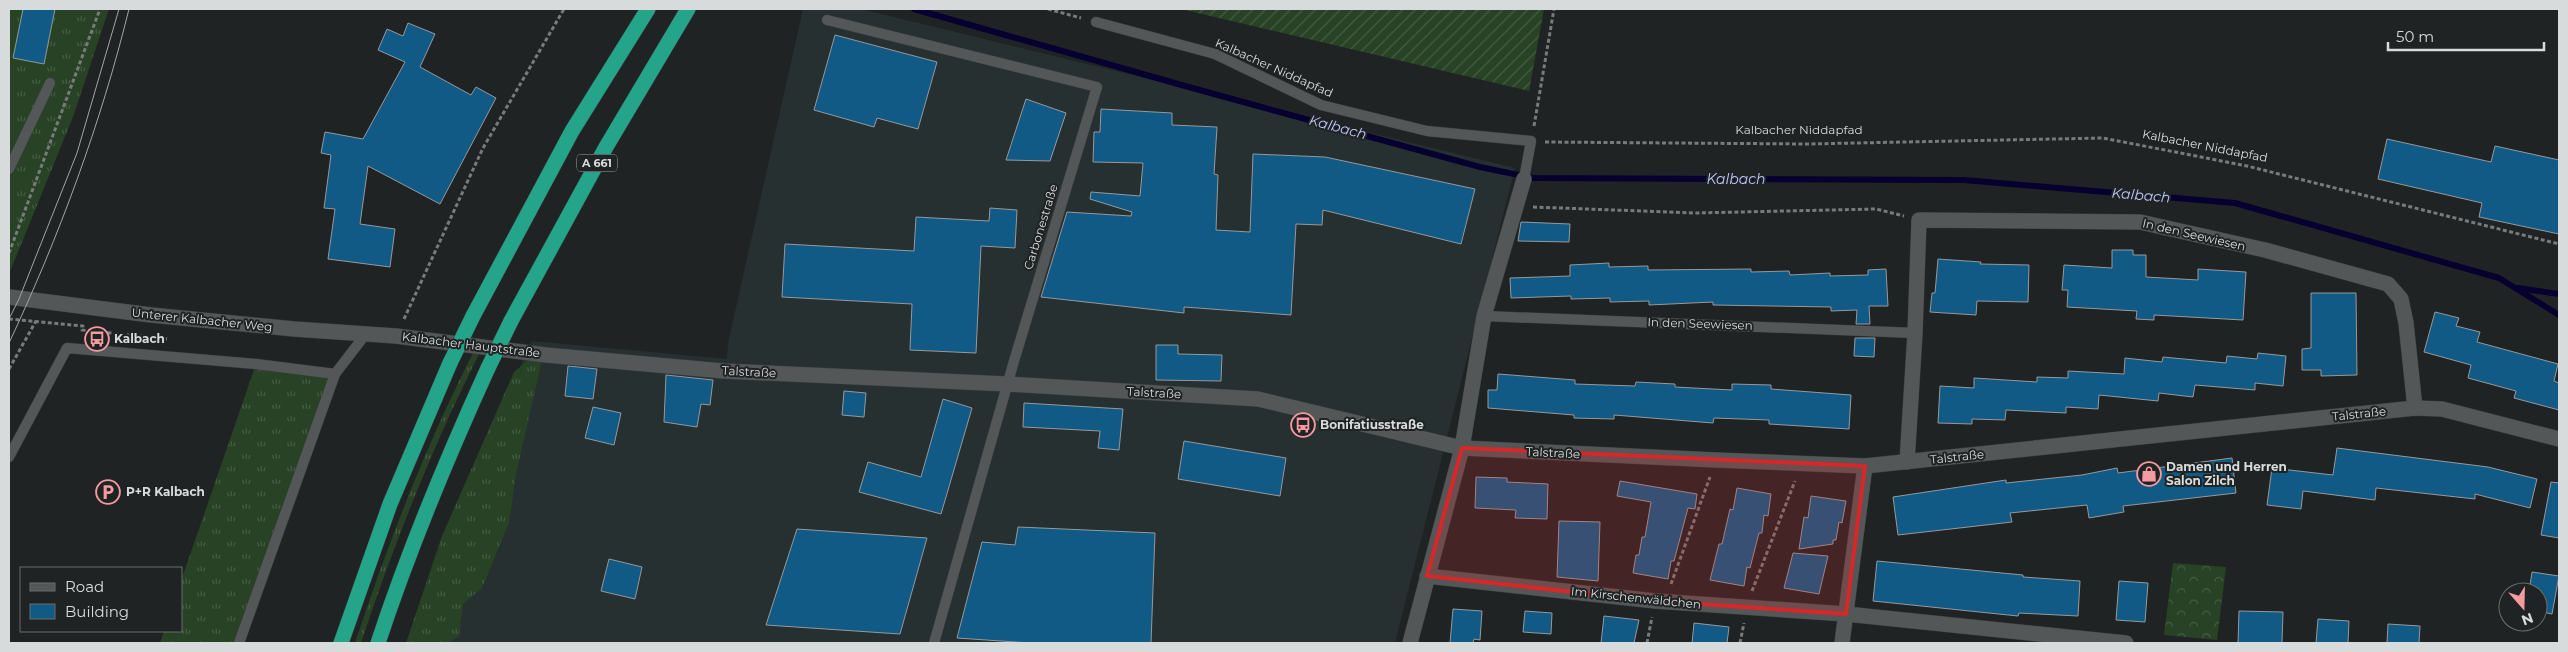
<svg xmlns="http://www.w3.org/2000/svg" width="2568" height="652" font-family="Montserrat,sans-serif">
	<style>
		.built { fill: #263031 }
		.grass { fill: url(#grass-tufts) }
		.forest { fill: url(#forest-crowns) }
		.garden { fill: url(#garden-furrows) }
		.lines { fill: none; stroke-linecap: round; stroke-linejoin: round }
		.stream { stroke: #05002f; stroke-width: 6 }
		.building { fill: #115a86; stroke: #96999b }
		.service-casing { stroke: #3b3e3e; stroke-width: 11 }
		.minor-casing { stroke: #3b3e3e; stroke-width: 16 }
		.motorway-casing { stroke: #3b3e3e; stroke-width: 16 }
		.path { stroke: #787b7b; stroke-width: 3; stroke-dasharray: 4 2.5; stroke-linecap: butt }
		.service { stroke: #545758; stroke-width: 10 }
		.minor { stroke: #545758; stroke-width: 15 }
		.motorway { stroke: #24a489; stroke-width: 15 }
		.tram { stroke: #a3a6a6; stroke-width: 1 }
		.motorway-bridge-casing { stroke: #3b3e3e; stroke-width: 16; stroke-linecap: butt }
		.motorway-bridge { stroke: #24a489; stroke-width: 15 }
		.marked { fill: #d62828; fill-opacity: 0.2; stroke: #d62828; stroke-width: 4; stroke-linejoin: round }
		.labels { text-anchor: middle; stroke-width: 4; stroke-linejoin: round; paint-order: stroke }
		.shield { fill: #202323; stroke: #a1a4a4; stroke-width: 1 }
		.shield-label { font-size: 11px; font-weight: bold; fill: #d8dbdb }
		.street-label { font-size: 12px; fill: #d8dbdb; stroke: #202323 }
		.poi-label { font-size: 12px; font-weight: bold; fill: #d8dbdb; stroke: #202323; text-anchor: start }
		.water-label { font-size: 14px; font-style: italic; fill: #bbc7fc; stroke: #202323 }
	</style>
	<defs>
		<pattern id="grass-tufts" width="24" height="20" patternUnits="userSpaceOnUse" patternTransform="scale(1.25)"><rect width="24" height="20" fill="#274224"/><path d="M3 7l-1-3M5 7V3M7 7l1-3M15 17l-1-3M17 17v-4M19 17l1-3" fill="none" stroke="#465d43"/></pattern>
		<pattern id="forest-crowns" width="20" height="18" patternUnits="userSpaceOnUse" patternTransform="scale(1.25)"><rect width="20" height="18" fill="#274224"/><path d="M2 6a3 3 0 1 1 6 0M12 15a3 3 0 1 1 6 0" fill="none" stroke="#465d43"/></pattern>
		<pattern id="garden-furrows" width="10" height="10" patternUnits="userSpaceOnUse" patternTransform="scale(1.25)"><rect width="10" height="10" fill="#274224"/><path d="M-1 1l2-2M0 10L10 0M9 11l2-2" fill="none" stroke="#465d43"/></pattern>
	</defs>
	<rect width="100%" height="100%" fill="#202323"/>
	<path class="built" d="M803,9H861L1515,168L1395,643H423L442,536L532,341L727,359L728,343Z"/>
	<g class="grass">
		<path d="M9,9H109L73,117L9,274Z"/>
		<path d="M474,351L480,352C433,446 394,543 361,643H355C388,543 426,445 474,351Z"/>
		<path d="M531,358L542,360L516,474L509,523L482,588L463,604L459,636L448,643H406L442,536L514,372Z"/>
		<path d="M256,364L335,374L239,643H160L164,631H181V581Z"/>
	</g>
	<path class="forest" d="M2173,563L2226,567L2217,640L2164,635Z"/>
	<path class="garden" d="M1181,9H1544L1529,91Z"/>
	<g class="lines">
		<g class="stream">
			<path d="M914,9L1185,86L1480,167L1533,178L1964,180L2235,203L2499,278L2559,315"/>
			<path d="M2518,288L2559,294"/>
		</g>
	</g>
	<g class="building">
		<path d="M23,9H55L44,64L13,58Z"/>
		<path d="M408,23L435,34L420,67L471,95L476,87L496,98L440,204L368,166L360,224L395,229L390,267L328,259L335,209L324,208L331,155L321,153L325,132L363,139L405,62L378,50L387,29L403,36Z"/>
		<path d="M835,35L937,62L918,129L877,118L874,127L814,110Z"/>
		<path d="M1026,99L1066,113L1050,161L1006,160Z"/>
		<path d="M1101,109L1172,113V125L1217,127L1214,174L1218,175L1216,230L1250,232L1253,154L1325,157L1475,189L1461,244L1323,210L1322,225L1296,224L1291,315L1184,307V313L1041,297L1067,212L1131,216L1132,212L1090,199L1091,192L1140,196L1143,163L1093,162L1094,132H1100Z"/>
		<path d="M2387,139L2491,162L2495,146L2559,160V234L2479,217L2482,203L2378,179Z"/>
		<path d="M990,208L1017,210L1015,248L981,246L976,353L910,350L912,304L782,297L785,244L914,251L916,217L989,221Z"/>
		<path d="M1521,222L1570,224L1569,242L1518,241Z"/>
		<path d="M2112,250H2133V255H2146V277L2198,280V269L2246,272L2243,320L2154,315V320L2136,319L2137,311L2067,307L2068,290H2062L2064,265L2112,268Z"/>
		<path d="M1938,259L1981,262L1980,264L2029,265L2028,302L1977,301L1976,315L1930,312L1932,293H1935Z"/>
		<path d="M1609,263V267L1648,266V270L1751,269V272L1789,271L1790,275L1830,273V276L1868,275V270L1886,269L1888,306H1869L1870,324H1856L1857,310L1831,311V307L1713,305V302L1649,305V301L1610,302V298L1571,299V296L1511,298L1510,278L1570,276V265Z"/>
		<path d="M2311,293H2356L2357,375L2321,376V370H2302V349L2311,348Z"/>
		<path d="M2435,312L2459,318L2456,326L2480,332L2477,342L2558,364L2554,381L2559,383V410L2514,398L2516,391L2468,378L2471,365L2424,352Z"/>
		<path d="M1855,338H1875L1874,357L1854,356Z"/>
		<path d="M1156,345H1178V354L1222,355L1221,381L1156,380Z"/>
		<path d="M2258,353L2286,356L2283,386L2255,383V390L2195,385L2193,397L2159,393L2158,401L2099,395L2098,409L2066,407V413L2006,410L2005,420L1972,419V424L1938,423L1940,386L1974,388V378L2037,382V377L2068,378V371L2124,374L2125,358L2162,362L2163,357L2226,363L2227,356L2257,359Z"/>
		<path d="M568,366L597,369L593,399L565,396Z"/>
		<path d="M1498,374L1575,380V384L1635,386L1636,382L1675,384V387L1732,390V384L1771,385V389L1851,395L1849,429L1769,424V420L1714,418L1713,423L1614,415V419L1574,418V415L1488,408V390H1497Z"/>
		<path d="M666,375L713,380L710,405L701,404L697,427L664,422Z"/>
		<path d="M844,391L866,393L864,417L842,415Z"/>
		<path d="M943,399L972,408L941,514L859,492L868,462L921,477Z"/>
		<path d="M1024,403L1123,409L1119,450L1098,448L1100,431L1023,427Z"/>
		<path d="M593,407L621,413L614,445L585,438Z"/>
		<path d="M1184,441L1286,458L1280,496L1178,479Z"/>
		<path d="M2337,448L2488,467L2537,479L2530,508L2475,494V499L2376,488L2375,500L2303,491L2301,509L2267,505L2272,468L2333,475Z"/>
		<path d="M2232,458L2236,493L2123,506L2124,512L2089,518L2087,505L2010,513L2012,522L1898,535L1893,497L2006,480V483L2082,475L2117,468L2118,473Z"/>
		<path d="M1476,477L1507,478V482L1548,484L1547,519L1515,518L1516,510L1475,508Z"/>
		<path d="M1620,481L1697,494L1695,509L1688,508L1674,561H1671L1668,579L1633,573L1636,555H1639L1642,537H1645L1651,502L1617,496Z"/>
		<path d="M2551,482L2559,483V538L2541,535Z"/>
		<path d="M1737,488L1771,494L1768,516L1764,515L1762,533H1759L1750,568L1747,567L1744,586L1710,580L1719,544H1722L1730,509L1733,510Z"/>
		<path d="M1811,496L1846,501L1842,523L1839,522L1836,540H1833V544L1799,549L1804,517L1808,518Z"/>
		<path d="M1559,521L1600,522L1598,581L1557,577Z"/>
		<path d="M1018,527L1155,533L1151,643H1030L957,638L982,542L1015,545Z"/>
		<path d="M797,529L927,538L900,634L766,625Z"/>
		<path d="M1793,553L1828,556L1819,594L1784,588Z"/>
		<path d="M609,559L642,567L635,599L601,591Z"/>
		<path d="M1877,561L2023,575V577L2080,581L2078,616L2019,613L2018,616L1873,601Z"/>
		<path d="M2532,572L2559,576L2552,614L2538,611V592H2529Z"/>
		<path d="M2119,581L2148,583L2145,622L2116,620Z"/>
		<path d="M1453,609L1482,611L1480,640L1474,639L1473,643H1450Z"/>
		<path d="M1525,611L1552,613L1551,634L1523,632Z"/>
		<path d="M2239,611L2283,612L2282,643H2238Z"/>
		<path d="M1604,616L1639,620L1634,643H1601Z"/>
		<path d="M2318,619L2349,621L2348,643H2316Z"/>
		<path d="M1694,623L1729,627L1727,643H1692Z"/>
		<path d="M2388,624L2420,626L2419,643H2387Z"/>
	</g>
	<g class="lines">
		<g class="service-casing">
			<g id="service">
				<path d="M827,20L1097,87L1014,361L934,643"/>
				<path d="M1096,22L1215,54L1321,105L1427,131L1531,141L1524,179"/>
				<path d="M9,169L50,83"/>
				<path d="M1484,316L1915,333"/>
				<path d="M9,457L67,348L256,364L335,374"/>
				<path d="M239,643L335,374L365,335"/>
			</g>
		</g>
		<g class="minor-casing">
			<g id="minor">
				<path d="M9,297L151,315L294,329L396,336L546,355L723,371L1007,384L1258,399L1462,448L1716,460L1865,466L2415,408L2442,409L2559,439"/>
				<path d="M1907,462L1915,333L1919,220L2140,222L2265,250L2388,284L2401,299L2406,323L2415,408"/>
				<path d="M1427,576L1655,601L1846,614L2126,643"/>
				<path d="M1410,643L1462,448L1484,316L1524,179"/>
				<path d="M1842,643L1865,466"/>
			</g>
		</g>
		<g class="motorway-casing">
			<g id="motorway">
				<path d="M473,316L572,131L648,9"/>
				<path d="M511,321L606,147L688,9"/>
				<path d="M341,643L390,504L450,363"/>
				<path d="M378,643C409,549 447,458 488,368"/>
			</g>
		</g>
		<g class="path">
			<path d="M1048,9L1081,18"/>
			<path d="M1534,126L1554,9"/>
			<path d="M1545,142L1806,144L2103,138L2247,166L2559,244"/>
			<path d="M1533,207L1695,213L1876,209L1904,216"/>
			<path d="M9,253L100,9"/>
			<path d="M9,319L83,326L82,330L167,339"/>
			<path d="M404,319L483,148L564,9"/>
			<path d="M9,369L36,321"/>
			<path d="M1671,584L1710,477"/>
			<path d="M1752,591L1795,481"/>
			<path d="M1647,643L1652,617"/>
			<path d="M1740,643L1744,623"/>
		</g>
		<use href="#service" class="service"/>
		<use href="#minor" class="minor"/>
		<use href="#motorway" class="motorway"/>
		<g class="tram">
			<path d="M9,319L19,299L77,153L119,9"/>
			<path d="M9,343C59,237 101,123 129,9"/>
		</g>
		<g class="motorway-bridge-casing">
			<g id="motorway-bridge">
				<path d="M450,363L473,316"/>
				<path d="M488,368L511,321"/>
			</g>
		</g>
		<use href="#motorway-bridge" class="motorway-bridge"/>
	</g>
	<path class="marked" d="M1462,448L1865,466L1846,614L1655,601L1427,576Z"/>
	<defs>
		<g id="bus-ring" transform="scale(1.25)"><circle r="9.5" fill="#202323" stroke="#f49aa1" stroke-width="1.5"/><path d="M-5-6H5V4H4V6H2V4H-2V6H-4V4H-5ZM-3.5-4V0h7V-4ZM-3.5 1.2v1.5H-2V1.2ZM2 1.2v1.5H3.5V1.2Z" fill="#f49aa1"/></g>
		<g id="shop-ring" transform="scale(1.25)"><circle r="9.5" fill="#202323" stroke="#f49aa1" stroke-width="1.5"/><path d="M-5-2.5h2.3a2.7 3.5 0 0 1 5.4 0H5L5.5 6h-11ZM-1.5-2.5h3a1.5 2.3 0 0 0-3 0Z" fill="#f49aa1"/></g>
		<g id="parking-ring" transform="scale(1.25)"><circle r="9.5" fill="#202323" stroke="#f49aa1" stroke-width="1.5"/><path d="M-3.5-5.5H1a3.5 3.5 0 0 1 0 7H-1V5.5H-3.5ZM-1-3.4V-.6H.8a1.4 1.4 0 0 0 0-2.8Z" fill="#f49aa1"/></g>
	</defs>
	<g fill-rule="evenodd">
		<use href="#bus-ring" x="97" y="339"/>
		<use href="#bus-ring" x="1303" y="425"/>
		<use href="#shop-ring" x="2149" y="474"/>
		<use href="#parking-ring" x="108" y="492"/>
	</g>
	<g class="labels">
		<rect class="shield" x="577" y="154.5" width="40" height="17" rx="4"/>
		<g class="shield-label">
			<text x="597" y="167">A 661</text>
		</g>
		<g class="street-label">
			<text transform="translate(1274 68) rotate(24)" y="4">Kalbacher Niddapfad</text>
			<text x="1799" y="134">Kalbacher Niddapfad</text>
			<text transform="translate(2205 146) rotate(11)" y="4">Kalbacher Niddapfad</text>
			<text transform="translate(1041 227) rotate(-73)" y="4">Carbonestraße</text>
			<text transform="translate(2194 235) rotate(13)" y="4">In den Seewiesen</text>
			<text transform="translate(202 320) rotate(6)" y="4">Unterer Kalbacher Weg</text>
			<text transform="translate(1700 324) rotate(2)" y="4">In den Seewiesen</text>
			<text transform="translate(471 345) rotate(7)" y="4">Kalbacher Hauptstraße</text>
			<text transform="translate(749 372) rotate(3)" y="4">Talstraße</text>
			<text transform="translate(1154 393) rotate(3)" y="4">Talstraße</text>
			<text transform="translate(2359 414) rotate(-6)" y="4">Talstraße</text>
			<text transform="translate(1553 453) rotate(3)" y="4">Talstraße</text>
			<text transform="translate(1957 457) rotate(-6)" y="4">Talstraße</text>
			<text transform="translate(1636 598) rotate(6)" y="4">Im Kirschenwäldchen</text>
		</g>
		<g class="poi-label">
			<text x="114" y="343">Kalbach</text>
			<text x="1320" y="429">Bonifatiusstraße</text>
			<text x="2166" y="471">Damen und Herren<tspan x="2166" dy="14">Salon Zilch</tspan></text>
			<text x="126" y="496">P+R Kalbach</text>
		</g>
		<g class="water-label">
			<text transform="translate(1338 127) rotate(15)" y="5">Kalbach</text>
			<text x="1736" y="184">Kalbach</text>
			<text transform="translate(2141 195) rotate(5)" y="5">Kalbach</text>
		</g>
	</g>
	<rect width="2568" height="652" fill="none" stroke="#d8dbdb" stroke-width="20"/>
	<rect x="20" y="567" width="162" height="65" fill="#202323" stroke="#6a6d6d"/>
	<rect x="30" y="583" width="25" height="8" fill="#545758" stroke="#6a6d6d"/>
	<text x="65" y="592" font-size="15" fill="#d8dbdb">Road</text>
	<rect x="30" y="604" width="25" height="15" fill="#115a86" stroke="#6a6d6d"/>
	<text x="65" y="617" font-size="15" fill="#d8dbdb">Building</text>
	<g transform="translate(2523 607) rotate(160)"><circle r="24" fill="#202323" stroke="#6a6d6d"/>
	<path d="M0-4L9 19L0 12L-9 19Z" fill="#f49aa1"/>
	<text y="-8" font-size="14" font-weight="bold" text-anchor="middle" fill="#d8dbdb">N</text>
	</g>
	<path d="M2388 42v8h156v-8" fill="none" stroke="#d8dbdb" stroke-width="2.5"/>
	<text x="2396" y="42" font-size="15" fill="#d8dbdb" stroke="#202323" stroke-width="4" paint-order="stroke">50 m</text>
</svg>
